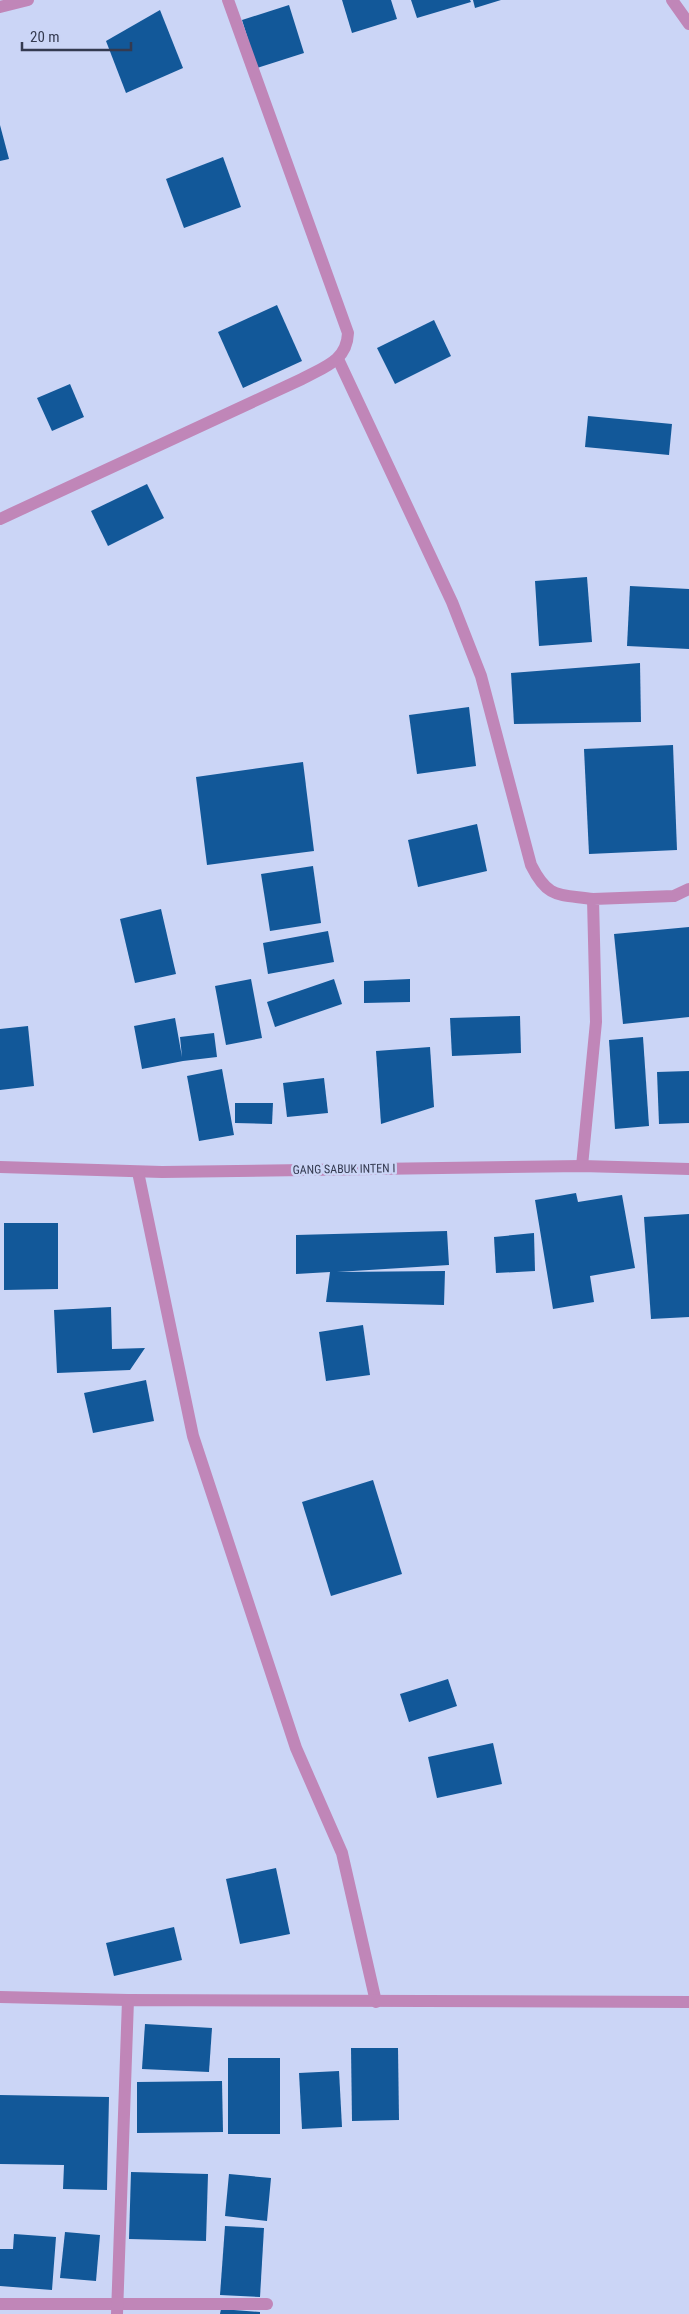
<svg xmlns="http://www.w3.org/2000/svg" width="689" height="2314" font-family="'Roboto Condensed',sans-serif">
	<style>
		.building { fill: #125899 }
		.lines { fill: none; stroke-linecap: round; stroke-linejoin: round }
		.minor { stroke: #c086b8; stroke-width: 12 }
		.labels { text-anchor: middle; stroke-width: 5; stroke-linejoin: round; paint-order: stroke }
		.street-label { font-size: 12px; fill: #343a50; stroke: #cbd5f6 }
	</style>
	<rect width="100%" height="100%" fill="#cbd5f6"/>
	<g class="building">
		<path d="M342,0H391L397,19L352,33Z"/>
		<path d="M411,0H470L471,2L417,18Z"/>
		<path d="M473,0H501L475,8Z"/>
		<path d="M289,5L304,53L257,68L242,20Z"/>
		<path d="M160,10L183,68L126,93L106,41Z"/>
		<path d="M0,125L9,159L0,161Z"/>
		<path d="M223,157L241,207L184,228L166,179Z"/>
		<path d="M277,305L302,361L243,388L218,332Z"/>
		<path d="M434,320L451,356L395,384L377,348Z"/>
		<path d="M70,384L84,417L52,431L37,398Z"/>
		<path d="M588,416L672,424L669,455L585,447Z"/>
		<path d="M147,484L164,518L108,546L91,511Z"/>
		<path d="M587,577L592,642L539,646L535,581Z"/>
		<path d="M630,586L689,589V649L627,646Z"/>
		<path d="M640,663L641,722L514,724L511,673Z"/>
		<path d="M469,707L476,766L417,774L409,715Z"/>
		<path d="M673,745L677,850L589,854L584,749Z"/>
		<path d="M303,762L314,851L207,865L196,777Z"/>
		<path d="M477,824L487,871L418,887L408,840Z"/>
		<path d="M313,866L321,923L270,931L261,874Z"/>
		<path d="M161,909L176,974L135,983L120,919Z"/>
		<path d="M689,927V1017L623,1024L614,934Z"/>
		<path d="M328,931L334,962L268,974L263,943Z"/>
		<path d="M251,979L262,1038L226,1045L215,986Z"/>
		<path d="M334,979L342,1004L275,1027L267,1002Z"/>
		<path d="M410,979V1002L364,1003V981Z"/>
		<path d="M520,1016L521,1053L452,1056L450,1018Z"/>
		<path d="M175,1018L182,1057L180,1037L214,1033L217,1057L183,1061L142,1069L134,1026Z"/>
		<path d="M28,1026L34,1086L0,1090V1029Z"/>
		<path d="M643,1037L649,1126L615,1129L609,1040Z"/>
		<path d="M430,1047L434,1107L381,1124L376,1051Z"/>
		<path d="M222,1069L234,1135L199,1141L187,1076Z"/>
		<path d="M689,1071V1123L659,1124L657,1072Z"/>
		<path d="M324,1078L328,1113L287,1117L283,1083Z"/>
		<path d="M235,1103H273L272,1124L235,1123Z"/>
		<path d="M576,1193L578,1202L622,1195L635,1268L590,1276L594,1302L553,1309L535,1200Z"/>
		<path d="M689,1214V1317L651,1319L644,1217Z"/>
		<path d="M4,1223H58V1289L4,1290Z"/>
		<path d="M447,1231L449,1265L337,1272L445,1271L444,1305L326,1302L330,1272L296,1274V1235Z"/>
		<path d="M534,1233L535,1271L496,1273L494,1237Z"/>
		<path d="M111,1307L112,1349L145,1348L130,1370L57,1373L54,1310Z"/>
		<path d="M363,1325L370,1375L326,1381L319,1332Z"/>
		<path d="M146,1380L154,1421L93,1433L84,1393Z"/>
		<path d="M373,1480L402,1574L331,1596L302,1502Z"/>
		<path d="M448,1679L457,1706L409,1722L400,1694Z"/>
		<path d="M493,1743L502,1784L437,1798L428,1757Z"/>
		<path d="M276,1868L290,1934L240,1944L226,1879Z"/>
		<path d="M174,1927L182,1960L114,1976L106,1943Z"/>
		<path d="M145,2024L212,2028L209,2072L142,2069Z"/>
		<path d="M351,2048H398L399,2120L352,2121Z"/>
		<rect x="228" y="2058" width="52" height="76"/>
		<path d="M339,2071L342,2127L302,2129L299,2073Z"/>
		<path d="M222,2081L223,2132L137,2133V2082Z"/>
		<path d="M0,2095L109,2097L107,2190L63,2189L64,2165L0,2164Z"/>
		<path d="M131,2172L208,2174L206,2241L129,2239Z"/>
		<path d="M229,2174L271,2178L267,2221L225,2216Z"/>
		<path d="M225,2226L264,2228L260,2297L220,2295Z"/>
		<path d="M65,2232L100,2235L96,2281L60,2278Z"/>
		<path d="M14,2234L56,2237L52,2290L0,2286V2249H13Z"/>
		<path d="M221,2309L260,2312V2314H220Z"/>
	</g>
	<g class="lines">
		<g class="minor">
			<path d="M672,0L689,24"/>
			<path d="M0,7L28,0"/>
			<path d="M338,359L452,602L481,676L531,865C548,899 558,894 593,899"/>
			<path d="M0,519L302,379C324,367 347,361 348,333L228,0"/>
			<path d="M582,1166L596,1022L593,899L674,896L689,889"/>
			<path d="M0,1167L162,1172L582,1166L689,1169"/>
			<path d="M138,1172L193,1436L296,1748L342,1853L376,2002"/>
			<path d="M0,1997L128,2000"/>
			<path d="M0,2304H267"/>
			<path d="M117,2314L128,2000L689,2002"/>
		</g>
	</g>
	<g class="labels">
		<g class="street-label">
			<text transform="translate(344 1169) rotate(-1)" y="4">GANG SABUK INTEN I</text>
		</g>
	</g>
	<path d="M22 42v8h109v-8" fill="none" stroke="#343a50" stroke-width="2.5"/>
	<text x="30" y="42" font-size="15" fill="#343a50" stroke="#cbd5f6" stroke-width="4" paint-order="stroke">20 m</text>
</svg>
